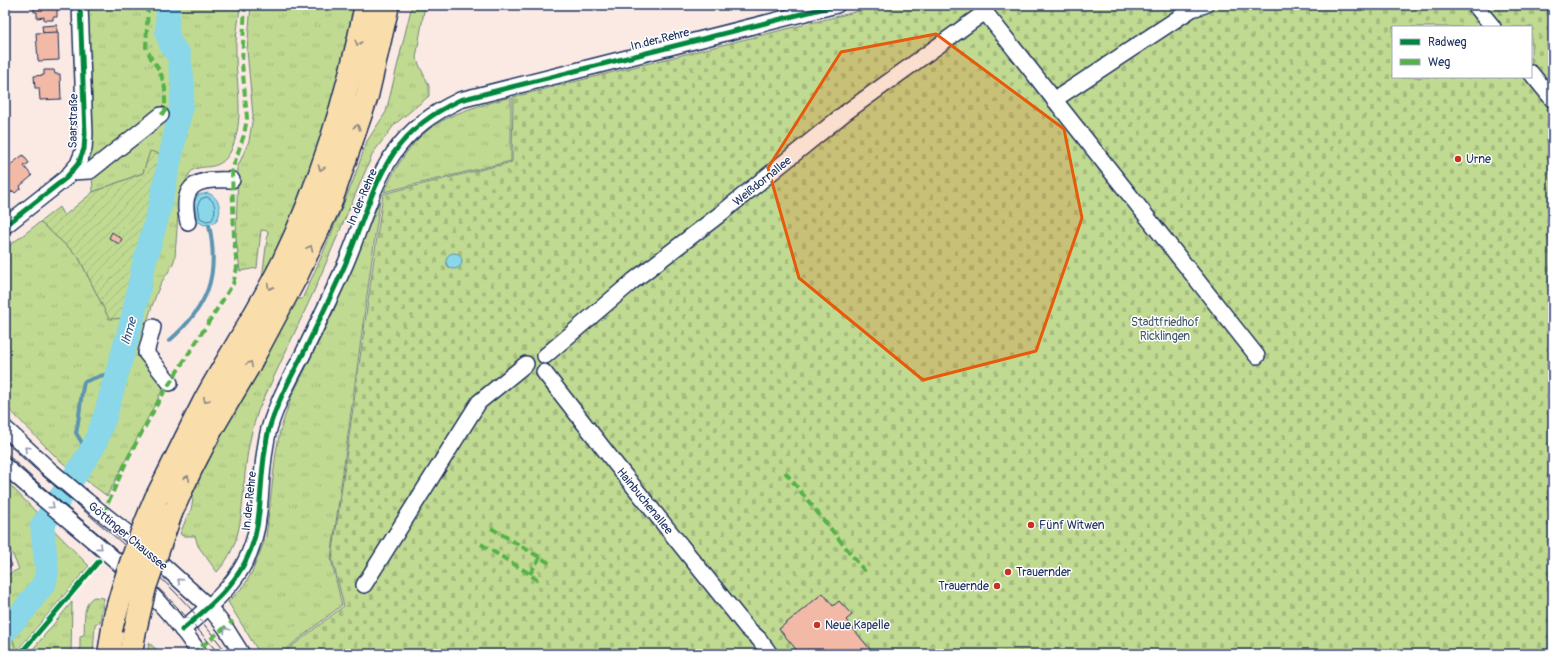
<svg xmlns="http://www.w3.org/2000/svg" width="1558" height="659" font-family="Pangolin,sans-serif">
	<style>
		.grass { fill: url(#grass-tufts); stroke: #6e8478 }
		.forest { fill: url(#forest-crowns); stroke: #6e8478 }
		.cemetery { fill: url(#cemetery-stones); stroke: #6e8478; fill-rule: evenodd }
		.garden { fill: url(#garden-furrows); stroke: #6e8478 }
		.water { fill: #89d7e8; stroke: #5d94b1 }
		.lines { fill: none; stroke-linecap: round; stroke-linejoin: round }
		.shore { stroke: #477295; stroke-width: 1 }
		.stream { stroke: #5d94b1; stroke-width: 4 }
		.river { stroke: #89d7e8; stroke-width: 24 }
		.building { fill: #f1b9a6; stroke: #1b2f5e }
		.minor-casing { stroke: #1b2f5e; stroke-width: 18 }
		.highway-casing { stroke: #1b2f5e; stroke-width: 25 }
		.minor { stroke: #fff; stroke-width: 15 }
		.highway { stroke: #f9deab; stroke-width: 22 }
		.tram { stroke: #1b2f5e; stroke-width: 1 }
		.highway-bridge-casing { stroke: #1b2f5e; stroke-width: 25; stroke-linecap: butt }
		.highway-bridge { stroke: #f9deab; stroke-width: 22 }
		.quiet { stroke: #55b248; stroke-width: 4; stroke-dasharray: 8 4; stroke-linecap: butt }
		.cycleway-casing { stroke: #fff; stroke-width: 8 }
		.cycleway { stroke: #00873e; stroke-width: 5 }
		.oneway { stroke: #8a8684 }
		.oneway2 { stroke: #8d97ae }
		.marked { fill: #e8590c; fill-opacity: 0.2; stroke: #e8590c; stroke-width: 3; stroke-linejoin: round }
		.poi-dot { fill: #c8321e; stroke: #fff; stroke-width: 1.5 }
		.labels { text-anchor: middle; stroke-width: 3; stroke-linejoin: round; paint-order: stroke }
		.street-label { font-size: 12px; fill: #1b2f5e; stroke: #fff }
		.poi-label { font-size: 12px; fill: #1b2f5e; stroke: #fff; text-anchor: start }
		.park-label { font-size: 12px; fill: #445a6b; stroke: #fff }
		.water-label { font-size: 13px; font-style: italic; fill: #365980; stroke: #fff }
	</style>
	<defs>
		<pattern id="grass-tufts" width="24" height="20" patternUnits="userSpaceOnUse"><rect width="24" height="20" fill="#c0da91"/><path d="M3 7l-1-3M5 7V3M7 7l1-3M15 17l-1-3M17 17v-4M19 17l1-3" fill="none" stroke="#a4bb7f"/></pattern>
		<pattern id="forest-crowns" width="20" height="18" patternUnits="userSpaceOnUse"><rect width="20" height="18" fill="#c0da91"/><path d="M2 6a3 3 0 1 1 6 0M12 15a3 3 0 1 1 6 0" fill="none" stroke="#a4bb7f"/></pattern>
		<pattern id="cemetery-stones" width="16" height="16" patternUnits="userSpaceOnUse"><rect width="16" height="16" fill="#c0da91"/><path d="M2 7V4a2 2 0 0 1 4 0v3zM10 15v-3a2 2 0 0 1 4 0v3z" fill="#a4bb7f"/></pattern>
		<pattern id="garden-furrows" width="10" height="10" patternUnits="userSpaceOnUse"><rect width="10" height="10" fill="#c0da91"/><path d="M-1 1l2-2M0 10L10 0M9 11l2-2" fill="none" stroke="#a4bb7f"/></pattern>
	</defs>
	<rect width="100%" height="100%" fill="#fbeae4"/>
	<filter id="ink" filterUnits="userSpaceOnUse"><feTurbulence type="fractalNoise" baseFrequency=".025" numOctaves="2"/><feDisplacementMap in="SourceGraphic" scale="8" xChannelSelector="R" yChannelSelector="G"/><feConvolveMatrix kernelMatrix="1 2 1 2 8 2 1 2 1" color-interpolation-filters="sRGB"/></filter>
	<g filter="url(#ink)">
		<g class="grass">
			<path d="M87,5H240C239,21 235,37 236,53C236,84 244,114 234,143C223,178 200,160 190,173C177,193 178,220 176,243C175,249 176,256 174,261C171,270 164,277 160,285C154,299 137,347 141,360L160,381L163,389L107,496L80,476L97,448L118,381L135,318L146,269L163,206L173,157L150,152L143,173L93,192L92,175L87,159Z"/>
			<path d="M251,5H358L350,39L316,154L301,194L287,228L262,279L268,231L261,230L257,268L240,271L236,237L238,166L249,141L253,116L247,50Z"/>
			<path d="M412,5H425L416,58L429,86V96L395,124L373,153L314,291L258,411C252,429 248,447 246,465C241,504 245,542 217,572L198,546L195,536H183L180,534L188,514H190L193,500L191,498L222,428L296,299H302L320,260L353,181L367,141L386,112Z"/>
			<path d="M511,97V161L384,192C389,182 394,171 400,162C428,117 464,110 511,97Z"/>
			<path d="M380,200L331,559L342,605L280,654H260L228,602L244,586L252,572L266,537L276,452L280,431L291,398L331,317Z"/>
			<path d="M40,222L78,256L109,318H127L101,415L90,444L73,471L58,459L5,405V249Z"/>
			<path d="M5,480L89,566L16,652L5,610V576L19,569L5,538Z"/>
			<path d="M94,597L104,598L100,622L95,624L93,654H80V636L84,635C85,623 82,603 94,597Z"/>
			<path d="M72,602L71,654H29Z"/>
			<path d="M149,643L156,649L158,654H147Z"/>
		</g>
		<path class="forest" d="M5,610L17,654H5Z"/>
		<path class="cemetery" d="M883,5H1553V654H282L344,606L332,558L383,194L512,162L513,97ZM1393,27H1531V77H1393Z"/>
		<path class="garden" d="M150,151L167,156L157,205L139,265L127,318L109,319L78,256L40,222L59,207L64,216L93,192L143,173Z"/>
		<g class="water">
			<path d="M208,193C216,196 222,205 219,215C219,217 216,221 214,223L204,225L197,221L194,202L198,195Z"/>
			<circle cx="454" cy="261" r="8"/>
		</g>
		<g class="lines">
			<path class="shore" d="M207,197C217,201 216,212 212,220L206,221L200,218L198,204L201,199Z"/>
			<g class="stream">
				<path d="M169,341C208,307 220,276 209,225"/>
				<path d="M90,452L84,446L76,433C80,416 80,399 84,382L100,376L117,372"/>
			</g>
			<path class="river" d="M5,631L24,610L45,582L47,570L42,526L94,446L105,416L133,317L143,268L160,206L181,107L183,85L179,55L171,45L167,33L168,5"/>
		</g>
		<g class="building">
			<path d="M34,5H57V17H53V20H44V17L37,18V12H34Z"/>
			<path d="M57,25V33H43L42,26Z"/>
			<path d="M58,32L59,60L38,61L36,33Z"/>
			<path d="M44,70H54L55,74H60L61,99L40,100L39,88H35L34,76L44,75Z"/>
			<path d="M23,155L29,163L24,166L32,176L20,186L21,188L15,193L13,191L12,193L5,184V169Z"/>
			<path d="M5,184L11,192L5,196Z"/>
			<path d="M112,232L122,239L119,244L109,238Z"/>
			<path d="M5,551L12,566L5,569Z"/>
			<path d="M823,593L833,606L839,601L852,615L846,620L874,654H800L779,629Z"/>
		</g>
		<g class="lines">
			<g class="minor-casing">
				<g id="minor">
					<path d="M1475,5L1493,27"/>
					<path d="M1531,73L1553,100"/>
					<path d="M1054,100L1192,9L1205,5"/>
					<path d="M71,172L90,171L161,115"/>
					<path d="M188,222C179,183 198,178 232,180"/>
					<path d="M5,226L66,178L78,164L84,149L85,134L80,5"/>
					<path d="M153,327L146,353L170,383"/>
					<path d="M545,356L633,281L719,215L845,113L985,12L1257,356"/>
					<path d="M544,372L614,462L747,628L759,639L770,654"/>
					<path d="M5,428L50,470L87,501L130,535L209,607L225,627L242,654"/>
					<path d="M5,466C72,527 149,577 200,654"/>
					<path d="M364,585L479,402L526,364"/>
					<path d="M182,630C223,595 254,570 259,512C262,484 262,456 269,429C277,402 291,377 304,352C318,323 332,294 345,265C361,228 371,187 393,154C411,128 433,113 460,100L837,5"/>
				</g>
			</g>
			<g class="highway-casing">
				<g id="highway">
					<path d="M156,498C173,465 189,431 206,398C231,353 259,310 282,264C322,182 348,94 366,5"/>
					<path d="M171,513L190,471L210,432L247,369L297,275L330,204L367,96L388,5"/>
					<path d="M109,654L115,616"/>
					<path d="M131,654L134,635"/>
				</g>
			</g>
			<use href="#minor" class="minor"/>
			<use href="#highway" class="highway"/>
			<g class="tram">
				<path d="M5,441C59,494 122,538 175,592C194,611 211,633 228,654"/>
				<path d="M5,452C37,484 74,512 108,542C148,576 185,613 219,654"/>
			</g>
			<g class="highway-bridge-casing">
				<g id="highway-bridge">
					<path d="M115,616C126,575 139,537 156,498"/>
					<path d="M134,635L145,587L171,513"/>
				</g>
			</g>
			<use href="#highway-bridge" class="highway-bridge"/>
			<g class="quiet">
				<path d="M148,5L146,47L151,58L160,71L165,88V111L161,115"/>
				<path d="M785,472L867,574"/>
				<path d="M103,514L128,458L161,397L233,284L237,268L234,238L232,170L244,135L247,118L242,63L245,5"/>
				<path d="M491,528L551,564"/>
				<path d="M481,544L530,574L540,583"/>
				<path d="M530,574L540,557"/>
				<path d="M192,654L233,621"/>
			</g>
			<g class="cycleway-casing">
				<g id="cycleway">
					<path d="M5,226L66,178L78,164L84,149L85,134L80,5"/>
					<path d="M182,630C223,595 254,570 259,512C262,484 262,456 269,429C277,402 291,377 304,352C318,323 332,294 345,265C361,228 371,187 393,154C411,128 433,113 460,100L837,5"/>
					<path d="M20,654L99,561"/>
				</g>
			</g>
			<use href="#cycleway" class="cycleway"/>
		</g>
		<defs><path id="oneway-chevron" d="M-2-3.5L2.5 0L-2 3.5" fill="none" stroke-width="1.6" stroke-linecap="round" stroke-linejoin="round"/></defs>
		<g class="oneway">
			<use href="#oneway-chevron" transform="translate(358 43) rotate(104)"/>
			<use href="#oneway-chevron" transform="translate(357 127) rotate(-72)"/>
			<use href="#oneway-chevron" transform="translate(321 168) rotate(109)"/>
			<use href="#oneway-chevron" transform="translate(310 248) rotate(-65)"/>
			<use href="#oneway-chevron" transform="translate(270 287) rotate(117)"/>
			<use href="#oneway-chevron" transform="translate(250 364) rotate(-62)"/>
			<use href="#oneway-chevron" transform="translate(206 400) rotate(118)"/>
			<use href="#oneway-chevron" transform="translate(187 478) rotate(-66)"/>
		</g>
		<g class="oneway2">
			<use href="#oneway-chevron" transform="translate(27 449) rotate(-137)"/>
			<use href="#oneway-chevron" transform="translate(52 506) rotate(39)"/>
			<use href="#oneway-chevron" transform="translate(100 547) rotate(41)"/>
			<use href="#oneway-chevron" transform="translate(180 581) rotate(-138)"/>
			<use href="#oneway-chevron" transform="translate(226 630) rotate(-124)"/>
		</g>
	</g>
	<path class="marked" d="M936,34L1064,129L1082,218L1036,351L923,380L799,278L768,168L841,52Z"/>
	<g class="poi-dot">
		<circle cx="1458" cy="159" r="4"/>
		<circle cx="1031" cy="525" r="4"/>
		<circle cx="1008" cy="572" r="4"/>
		<circle cx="997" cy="586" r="4"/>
		<circle cx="817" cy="625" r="4"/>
	</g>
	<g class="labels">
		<g class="street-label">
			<text transform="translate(660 39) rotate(-14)" y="4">In der Rehre</text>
			<text transform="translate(73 121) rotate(-89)" y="4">Saarstraße</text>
			<text transform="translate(762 181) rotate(-39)" y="4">Weißdornallee</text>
			<text transform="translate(362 197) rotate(-67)" y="4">In der Rehre</text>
			<text transform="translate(249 501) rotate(-84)" y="4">In der Rehre</text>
			<text transform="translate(645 501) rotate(51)" y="4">Hainbuchenallee</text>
			<text transform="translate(128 536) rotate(40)" y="4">Göttinger Chaussee</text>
		</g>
		<g class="poi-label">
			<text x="1466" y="163">Urne</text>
			<text x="1039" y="529">Fünf Witwen</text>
			<text x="1016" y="576">Trauernder</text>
			<text x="989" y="590" text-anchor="end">Trauernde</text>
			<text x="825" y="629">Neue Kapelle</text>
		</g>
		<g class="park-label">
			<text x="1165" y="326">Stadtfriedhof<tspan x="1165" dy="14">Ricklingen</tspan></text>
		</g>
		<g class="water-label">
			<text transform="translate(128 331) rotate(-74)" y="5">Ihme</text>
		</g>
	</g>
	<rect width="1558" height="659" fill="none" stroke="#fff" stroke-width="20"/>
	<rect x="10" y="10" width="1538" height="639" fill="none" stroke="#1b2f5e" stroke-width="1.5" filter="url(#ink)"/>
	<rect x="1392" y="26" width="140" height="52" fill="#ffffff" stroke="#a4acbf"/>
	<rect x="1400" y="39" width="20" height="6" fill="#00873e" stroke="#a4acbf"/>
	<text x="1428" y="46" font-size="12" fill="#1b2f5e">Radweg</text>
	<rect x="1400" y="59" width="20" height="6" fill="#55b248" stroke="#a4acbf"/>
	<text x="1428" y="66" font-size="12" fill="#1b2f5e">Weg</text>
</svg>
